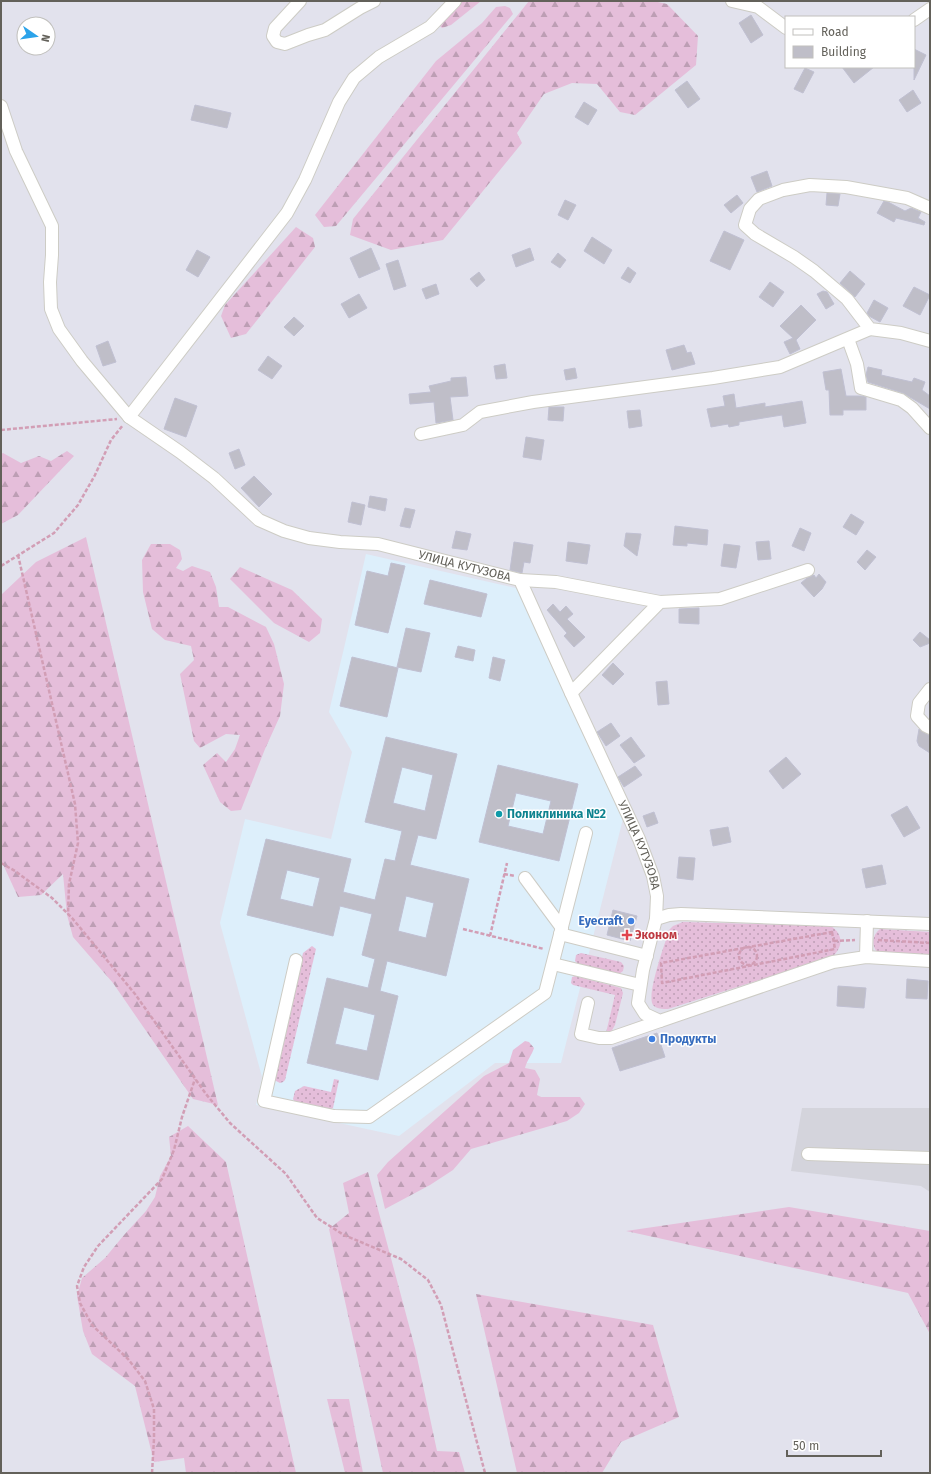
<svg xmlns="http://www.w3.org/2000/svg" width="931" height="1474" font-family="'Fira Sans',sans-serif">
	<style>
		.industrial { fill: #d4d4dc }
		.medical { fill: #ddeffb }
		.grass { fill: url(#grass-dots) }
		.forest { fill: url(#forest-firs) }
		.building { fill: #bfbec8; stroke: #c0c0d2; fill-rule: evenodd }
		.lines { fill: none; stroke-linecap: round; stroke-linejoin: round }
		.minor-casing { stroke: #cdccc5; stroke-width: 14 }
		.path { stroke: #d29eb5; stroke-width: 2.5; stroke-dasharray: 4 2; stroke-linecap: butt }
		.minor { stroke: #fff; stroke-width: 12 }
		.culture-dot { fill: #0f9aa8; stroke: #fff; stroke-width: 1.5 }
		.shop-dot { fill: #3f7fe0; stroke: #fff; stroke-width: 1.5 }
		.health-dot { fill: #e0444e; stroke: #fff; stroke-width: 1.5 }
		.labels { text-anchor: middle; stroke-width: 3; stroke-linejoin: round; paint-order: stroke }
		.street-label { font-size: 12px; fill: #63615a; stroke: #fff }
		.culture-label { font-size: 12px; font-weight: bold; fill: #0d838f; stroke: #fff; text-anchor: start }
		.shop-label { font-size: 12px; font-weight: bold; fill: #366cbe; stroke: #fff; text-anchor: end }
		.health-label { font-size: 12px; font-weight: bold; fill: #be3a42; stroke: #fff; text-anchor: start }
	</style>
	<defs>
		<pattern id="grass-dots" width="8" height="8" patternUnits="userSpaceOnUse"><rect width="8" height="8" fill="#e5beda"/><path d="M2 2h.1M6 6h.1" fill="none" stroke="#bd9eb4" stroke-width="1.8" stroke-linecap="round"/></pattern>
		<pattern id="forest-firs" width="22" height="20" patternUnits="userSpaceOnUse"><rect width="22" height="20" fill="#e5beda"/><path d="M5 1l3.5 6h-7zM16 11l3.5 6h-7z" fill="#bd9eb4"/></pattern>
	</defs>
	<rect width="100%" height="100%" fill="#e2e2ed"/>
	<path class="industrial" d="M802,1108H930V1192L921,1186L791,1171Z"/>
	<path class="medical" d="M366,554L520,589L624,815L561,1063H495L399,1136L256,1105L262,1077L220,923L245,819L331,839L352,752L329,712Z"/>
	<g class="grass">
		<path d="M683,922L831,926C844,935 843,947 832,957L668,1009C663,1009 656,1009 653,1005C646,995 665,944 669,930L673,926Z"/>
		<path d="M880,929L930,932V955L878,953C871,946 872,935 880,929Z"/>
		<path d="M312,946L316,949L285,1080L283,1082L280,1083L274,1080V1077L303,953Z"/>
		<path d="M581,953L621,962L624,966L623,971L619,974L578,964L575,961L576,955Z"/>
		<path d="M575,976L621,988L623,993L615,1025L611,1032L606,1033L615,995L573,985L571,983L572,977Z"/>
		<path d="M334,1079L339,1080L333,1108L329,1110L295,1102L293,1099L295,1091L304,1086L331,1092Z"/>
	</g>
	<g class="forest">
		<path d="M459,1H481L451,25L442,28L439,25Z"/>
		<path d="M529,1H653L667,4L698,36L696,65L635,115L620,112L597,84L572,83L544,94L517,133L522,143L443,240L391,250L350,235L353,219Z"/>
		<path d="M505,6L510,8L513,14L336,226L324,227L315,215L436,61L482,23L496,7Z"/>
		<path d="M296,227L313,238L315,247L246,334L231,338L221,316L225,305Z"/>
		<path d="M67,451L74,456L18,515L1,524V454L3,453L21,463L39,456L51,461Z"/>
		<path d="M86,537L218,1105L193,1099L113,983L73,937L67,915L63,874L41,895L18,897L1,860V595L36,562Z"/>
		<path d="M151,544H170L180,550L182,559L176,568L183,571L192,566L210,572L216,587L219,607H228L266,627L274,644L284,684L280,716L265,749L241,810L231,811L220,802L203,765L217,753L226,762L235,749L240,735L226,734L200,748L194,741L180,674L194,660L191,646L165,640L152,629L143,592L142,560Z"/>
		<path d="M240,567L292,590L322,619L320,633L309,642L274,623L230,579Z"/>
		<path d="M525,1041L529,1042L534,1048C532,1055 527,1060 525,1068L535,1070L540,1079L537,1095L541,1097H580L585,1104L579,1113L567,1121L471,1149L453,1170L430,1185L385,1209L377,1175L388,1162L484,1076L509,1063L513,1050Z"/>
		<path d="M188,1126L226,1162L296,1473H186L184,1458L154,1462L135,1386L92,1354L83,1331L77,1296L82,1278L105,1258L124,1235L146,1211L155,1197L160,1176L171,1156L169,1137Z"/>
		<path d="M368,1172L415,1348L437,1451L459,1452L465,1473H383L329,1229L349,1213L343,1183Z"/>
		<path d="M789,1207L930,1231V1334L908,1293L626,1231Z"/>
		<path d="M476,1294L653,1325L679,1417L621,1442L602,1473H517Z"/>
		<path d="M327,1399H349L363,1473H345Z"/>
	</g>
	<g class="building">
		<path d="M751,15L763,35L751,43L739,23Z"/>
		<path d="M914,49L926,55L914,80Z"/>
		<path d="M842,67H874L854,83Z"/>
		<path d="M805,68L814,72L803,93L794,89Z"/>
		<path d="M687,81L700,99L688,108L675,90Z"/>
		<path d="M913,90L921,103L907,112L899,100Z"/>
		<path d="M584,102L597,110L588,125L575,117Z"/>
		<path d="M195,105L231,113L227,128L191,120Z"/>
		<path d="M767,171L772,186L757,192L751,177Z"/>
		<path d="M827,193L840,194L838,206L826,205Z"/>
		<path d="M737,195L743,203L731,213L724,205Z"/>
		<path d="M565,200L576,205L568,220L558,215Z"/>
		<path d="M884,201L888,202L905,211L911,208L921,212L918,218L925,222L924,225L896,218L894,222L877,213Z"/>
		<path d="M724,231L744,240L730,270L710,261Z"/>
		<path d="M592,237L612,250L604,264L584,251Z"/>
		<path d="M371,248L380,269L359,278L350,258Z"/>
		<path d="M530,248L534,260L516,267L512,255Z"/>
		<path d="M197,250L210,257L198,277L186,270Z"/>
		<path d="M558,253L566,260L560,268L551,262Z"/>
		<path d="M398,260L406,286L394,290L386,264Z"/>
		<path d="M628,267L636,273L630,283L621,278Z"/>
		<path d="M850,271L865,284L855,297L840,283Z"/>
		<path d="M479,272L485,280L477,287L470,279Z"/>
		<path d="M770,282L784,292L773,307L759,297Z"/>
		<path d="M436,284L439,294L426,299L422,289Z"/>
		<path d="M914,287L930,295L920,315L903,306Z"/>
		<path d="M823,291L827,292L834,304L826,309L817,294Z"/>
		<path d="M359,294L367,308L349,318L341,304Z"/>
		<path d="M874,300L888,308L880,322L869,316L867,313Z"/>
		<path d="M801,305L816,320L796,340L800,349L790,354L784,342L793,338L780,326Z"/>
		<path d="M294,317L304,326L294,336L284,327Z"/>
		<path d="M108,341L116,362L103,366L96,346Z"/>
		<path d="M684,345L687,353L691,352L695,364L672,370L666,350Z"/>
		<path d="M268,356L282,366L272,379L258,370Z"/>
		<path d="M505,364L507,378L496,379L494,366Z"/>
		<path d="M868,367L882,370L881,375L912,382L914,378L925,382L922,390L930,396V409L903,393L868,382L866,375Z"/>
		<path d="M575,368L577,378L566,380L564,370Z"/>
		<path d="M841,369L846,396H861L866,397V410H843V415H830L829,390H826L823,372Z"/>
		<path d="M466,377L468,396L450,397L453,420L436,423L434,402L410,404L409,394L431,392L429,386L451,381V378Z"/>
		<path d="M734,394L736,408L765,403V407L802,401L806,423L784,427L782,415L739,422V425L729,427L728,424L711,427L707,409L725,406L723,396Z"/>
		<path d="M175,398L197,406L186,437L164,429Z"/>
		<path d="M549,407H564L563,421L548,420Z"/>
		<path d="M640,410L642,426L629,428L627,411Z"/>
		<path d="M526,437L544,440L541,460L523,457Z"/>
		<path d="M239,449L245,465L235,469L229,453Z"/>
		<path d="M254,476L272,494L259,507L241,488Z"/>
		<path d="M370,496L387,499L385,511L368,507Z"/>
		<path d="M352,502L365,505L361,525L348,522Z"/>
		<path d="M405,508L415,510L410,528L400,526Z"/>
		<path d="M851,514L864,522L856,535L843,527Z"/>
		<path d="M675,526L708,530L707,545L687,543V546L673,545Z"/>
		<path d="M800,528L811,533L804,551L792,546Z"/>
		<path d="M456,531L471,534L467,550L452,548Z"/>
		<path d="M626,533L641,534L637,556L624,546Z"/>
		<path d="M769,541L771,559L758,560L756,542Z"/>
		<path d="M514,542L533,545L530,563L524,562L522,573L510,570Z"/>
		<path d="M568,542L590,545L587,564L566,561Z"/>
		<path d="M724,544L740,546L736,568L721,566Z"/>
		<path d="M867,550L876,557L865,570L857,562Z"/>
		<path d="M391,563L405,566L388,633L355,625L367,571L388,576Z"/>
		<path d="M819,574L826,582L822,589L814,597L801,583L807,578L814,575L816,578Z"/>
		<path d="M430,580L487,594L481,617L424,604Z"/>
		<path d="M553,604L560,612L566,606L573,614L567,619L585,637L574,647L564,636L567,633L547,610Z"/>
		<path d="M699,608V624L679,623V609Z"/>
		<path d="M406,628L430,633L421,672L397,667Z"/>
		<path d="M920,632L930,640V643L920,647L913,640Z"/>
		<path d="M458,646L475,650L473,661L455,657Z"/>
		<path d="M352,657L398,668L387,717L340,706Z"/>
		<path d="M493,657L505,660L500,681L489,678Z"/>
		<path d="M613,663L624,674L613,685L602,675Z"/>
		<path d="M667,681L669,704L658,705L656,682Z"/>
		<path d="M611,723L620,736L606,746L597,732Z"/>
		<path d="M919,729L930,736V753L919,746L917,741Z"/>
		<path d="M386,737L457,754L436,839L418,835L410,865L469,879L446,976L387,961L380,991L398,996L378,1080L307,1063L327,978L368,988L375,959L362,955L372,914L340,906L333,936L247,915L266,839L351,859L343,892L375,900L385,859L395,861L402,831L365,822ZM402,767L433,775L425,811L393,803ZM287,870L320,878L313,907L280,899ZM406,896L434,903L426,938L398,931ZM344,1007L375,1015L367,1051L335,1044Z"/>
		<path d="M631,737L645,756L634,763L620,745Z"/>
		<path d="M786,757L801,774L783,789L769,771Z"/>
		<path d="M498,765L578,784L559,861L479,842ZM516,793L551,801L543,834L508,826Z"/>
		<path d="M635,766L642,775L624,787L618,777Z"/>
		<path d="M907,806L920,828L904,837L891,815Z"/>
		<path d="M654,812L658,823L647,827L643,816Z"/>
		<path d="M728,827L731,842L713,846L710,830Z"/>
		<path d="M679,857L695,858L693,880L677,878Z"/>
		<path d="M882,865L886,884L866,888L862,869Z"/>
		<path d="M613,910L637,916L630,941L607,935Z"/>
		<path d="M907,979L928,981L927,999L906,998Z"/>
		<path d="M838,986L866,988L864,1008L837,1006Z"/>
		<path d="M657,1033L665,1057L620,1071L612,1048Z"/>
	</g>
	<g class="lines">
		<g class="minor-casing">
			<g id="minor">
				<path d="M300,1L275,28L273,36L277,42L285,44L308,35L325,30L360,8L374,1"/>
				<path d="M732,1L758,7L786,28"/>
				<path d="M914,20L930,9"/>
				<path id="s1" d="M1,106L16,151L52,226V255L50,282L51,309L59,329L82,361L129,417L180,452L214,478L259,520L284,531L309,538L340,542L378,544L520,580L571,693L639,839L653,876L657,896L656,919L643,970L638,1003L645,1014L660,1021L833,962L866,957L930,961"/>
				<path d="M930,208L907,198L846,187L810,185L783,190L759,199L750,209L745,225L755,234L794,257L814,271L847,299L870,329L901,333L930,341"/>
				<path d="M848,339L857,364L861,388L901,400L912,408L930,428"/>
				<path d="M129,417L287,213L305,180L339,102L354,78L379,57L430,27L455,1"/>
				<path d="M421,434L463,425L480,412L533,402L713,378L780,367L870,329"/>
				<path d="M520,580L556,582L660,602"/>
				<path d="M930,689L919,703L917,716L926,726L930,728"/>
				<path d="M571,693L660,602L720,599L808,570"/>
				<path d="M525,878L562,928"/>
				<path d="M656,919L669,915L681,914L930,924"/>
				<path d="M560,934L647,956"/>
				<path d="M866,957L867,921"/>
				<path d="M296,960L264,1101L334,1116L369,1117L545,993L586,833"/>
				<path d="M553,964L640,985"/>
				<path d="M588,1003L581,1034L599,1038H611L660,1021"/>
				<path d="M808,1154L930,1158"/>
			</g>
		</g>
		<g class="path">
			<path d="M1,430L117,419"/>
			<path d="M18,555L75,804L78,843L69,884L68,914"/>
			<path d="M1,566L54,533L78,505L95,475L111,440L123,425"/>
			<path d="M1,863L15,871L52,898L72,918L135,994L206,1094L230,1123L286,1174L317,1218L344,1235L401,1259L428,1280L441,1305L485,1473"/>
			<path d="M504,874L515,876"/>
			<path d="M463,929L544,949"/>
			<path d="M832,932L835,949L662,983L661,963Z"/>
			<path d="M490,936L507,863"/>
			<path d="M878,940L930,943"/>
			<path d="M834,941L855,940"/>
			<circle cx="748" cy="956" r="9"/>
			<path d="M152,1473L154,1439V1409L145,1381L128,1359L92,1325L80,1303L77,1286L84,1267L98,1246L162,1179L174,1150L182,1117L195,1079"/>
		</g>
		<use href="#minor" class="minor"/>
	</g>
	<circle class="culture-dot" cx="499" cy="814" r="4"/>
	<g class="shop-dot">
		<circle cx="631" cy="921" r="4"/>
		<circle cx="652" cy="1039" r="4"/>
	</g>
	<path class="health-dot" d="M625 929h4v4h4v4h-4v4h-4v-4h-4v-4h4z"/>
	<g class="labels">
		<g class="street-label">
			<text dy="4" stroke="none"><textPath href="#s1" startOffset="726">УЛИЦА КУТУЗОВА</textPath></text>
			<text dy="4" stroke="none"><textPath href="#s1" startOffset="1074">УЛИЦА КУТУЗОВА</textPath></text>
		</g>
		<g class="culture-label">
			<text x="507" y="818">Поликлиника №2</text>
		</g>
		<g class="shop-label">
			<text x="623" y="925">Eyecraft</text>
			<text x="660" y="1043" text-anchor="start">Продукты</text>
		</g>
		<g class="health-label">
			<text x="635" y="939">Эконом</text>
		</g>
	</g>
	<rect width="931" height="1474" fill="none" stroke="#63615a" stroke-width="4"/>
	<rect x="785" y="16" width="130" height="52" fill="#ffffff" stroke="#c1c0bd"/>
	<rect x="793" y="29" width="20" height="6" fill="#ffffff" stroke="#c1c0bd"/>
	<text x="821" y="36" font-size="12" fill="#63615a">Road</text>
	<rect x="793" y="46" width="20" height="12" fill="#bfbec8" stroke="#c1c0bd"/>
	<text x="821" y="56" font-size="12" fill="#63615a">Building</text>
	<g transform="translate(36 36) rotate(103)"><circle r="19" fill="#ffffff" stroke="#c1c0bd"/>
	<path d="M0-3L7 15L0 10L-7 15Z" fill="#2ba3ea"/>
	<text y="-6" font-size="11" font-weight="bold" text-anchor="middle" fill="#63615a">N</text>
	</g>
	<path d="M787 1450v6h94v-6" fill="none" stroke="#63615a" stroke-width="2"/>
	<text x="793" y="1450" font-size="12" fill="#63615a" stroke="#ffffff" stroke-width="3" paint-order="stroke">50 m</text>
</svg>
